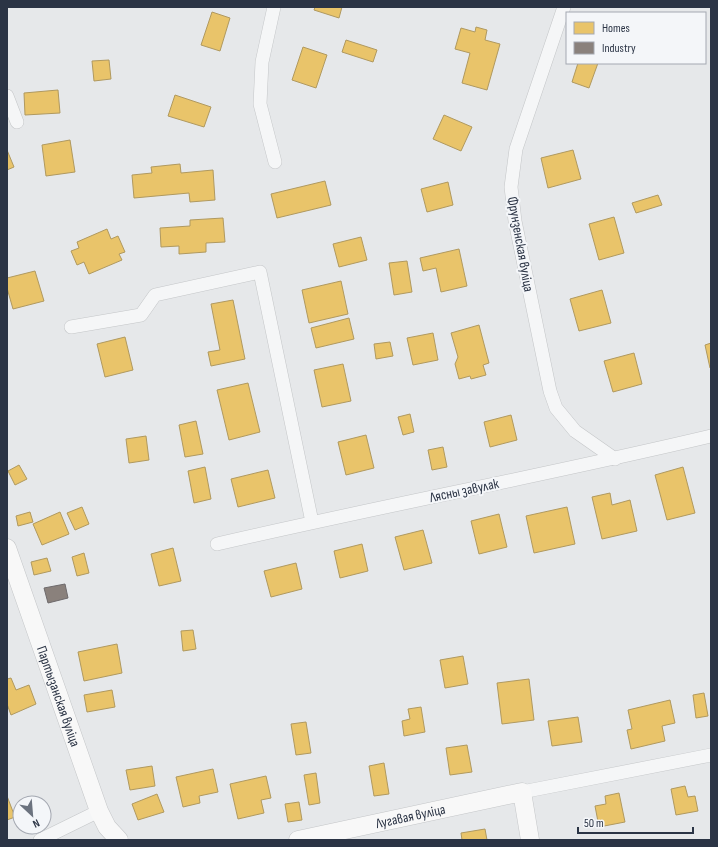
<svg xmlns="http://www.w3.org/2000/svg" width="718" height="847" font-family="'Sofia Sans Condensed',sans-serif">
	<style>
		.homes { fill: #e9c46a; stroke: #b0995f }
		.industry { fill: #8a817c; stroke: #6e6a6c }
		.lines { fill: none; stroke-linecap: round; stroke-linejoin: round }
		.street-casing { stroke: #c4c6c8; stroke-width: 14 }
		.secondary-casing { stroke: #c4c6c8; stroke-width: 19 }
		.street { stroke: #f5f6f7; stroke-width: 13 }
		.secondary { stroke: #f8f8f8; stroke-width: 18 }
		.labels { text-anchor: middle; stroke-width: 4; stroke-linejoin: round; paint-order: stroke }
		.street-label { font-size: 14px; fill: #2b3445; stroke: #f4f6f9 }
	</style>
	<rect width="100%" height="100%" fill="#e6e8ea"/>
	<g class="homes">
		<path d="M315,7H342L339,18L314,10Z"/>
		<path d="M212,12L230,18L220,51L201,45Z"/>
		<path d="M476,27L487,30L485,40L500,44L487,90L462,83L470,53L455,49L461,28L475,32Z"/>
		<path d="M346,40L377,50L373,62L342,52Z"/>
		<path d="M303,47L327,55L316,88L292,80Z"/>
		<path d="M109,60L111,79L94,81L92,61Z"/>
		<path d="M578,63H598L589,88L572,82Z"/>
		<path d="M58,90L60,113L25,115L24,93Z"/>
		<path d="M175,95L211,107L204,127L168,116Z"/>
		<path d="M444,115L472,127L461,151L433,139Z"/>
		<path d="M70,140L75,172L46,176L42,145Z"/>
		<path d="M7,150L14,167L7,170Z"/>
		<path d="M573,150L581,179L548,188L541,158Z"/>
		<path d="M180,164L181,173L213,170L215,200L190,202L189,193L134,198L132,175L152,173L151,167Z"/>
		<path d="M325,181L331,205L277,218L271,194Z"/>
		<path d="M448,182L453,205L427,212L421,189Z"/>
		<path d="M658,195L662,205L636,213L632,203Z"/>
		<path d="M614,217L624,253L599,260L589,224Z"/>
		<path d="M223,218L225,242L206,243V252L179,254V246L161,247L160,228L190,226V220Z"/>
		<path d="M107,229L111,239L118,236L125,252L119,254L122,260L89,274L84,262L77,265L71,251L79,248L77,242Z"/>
		<path d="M361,237L367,260L339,267L333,244Z"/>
		<path d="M459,249L467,286L441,292L436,268L423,271L420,258Z"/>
		<path d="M407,261L412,292L394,295L389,263Z"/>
		<path d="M35,271L44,301L13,309L7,288V278Z"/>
		<path d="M341,281L348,314L309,323L302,290Z"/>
		<path d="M602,290L611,323L579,331L570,299Z"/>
		<path d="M233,300L245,359L211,366L208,352L220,350L211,304Z"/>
		<path d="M349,318L354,339L316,348L311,328Z"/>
		<path d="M479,325L489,363L483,365L486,375L471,379L470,376L459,379L455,364L458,357L451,333Z"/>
		<path d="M433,333L438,360L413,365L407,338Z"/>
		<path d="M125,337L133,370L105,377L97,344Z"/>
		<path d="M390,342L393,356L376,359L374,344Z"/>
		<path d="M711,343V367L710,368L705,345Z"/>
		<path d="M634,353L642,384L613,392L604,361Z"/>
		<path d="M343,364L351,401L322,407L314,370Z"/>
		<path d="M248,383L260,432L229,440L217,390Z"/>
		<path d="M410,414L414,432L403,435L398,417Z"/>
		<path d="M511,415L517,440L490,447L484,422Z"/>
		<path d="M196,421L203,454L185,457L179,425Z"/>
		<path d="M366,435L374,468L346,475L338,442Z"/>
		<path d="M146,436L149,460L129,463L126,439Z"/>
		<path d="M443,447L447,467L432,470L428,450Z"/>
		<path d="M19,465L27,479L15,485L8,471Z"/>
		<path d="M205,467L211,499L194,503L188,471Z"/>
		<path d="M683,467L695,513L667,520L655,475Z"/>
		<path d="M268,470L275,498L238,507L231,479Z"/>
		<path d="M610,493L612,505L630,500L637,531L602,539L592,497Z"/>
		<path d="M82,507L89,524L75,530L67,513Z"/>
		<path d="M567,507L575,544L534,553L526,516Z"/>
		<path d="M30,512L33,522L18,526L16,516Z"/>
		<path d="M60,512L69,534L42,545L33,524Z"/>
		<path d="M499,514L507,547L479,554L471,521Z"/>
		<path d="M423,530L432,563L404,570L395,537Z"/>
		<path d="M362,544L368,571L340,578L334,551Z"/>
		<path d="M173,548L181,581L159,586L151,554Z"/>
		<path d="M84,553L89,573L77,576L72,557Z"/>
		<path d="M47,558L51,571L34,575L31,562Z"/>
		<path d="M296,563L302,589L271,597L264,571Z"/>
		<path d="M193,630L196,649L183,651L181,631Z"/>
		<path d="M117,644L122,673L84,681L78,652Z"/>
		<path d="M463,656L468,684L445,688L440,660Z"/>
		<path d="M11,678L16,690L29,685L36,704L11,715L7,704V679Z"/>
		<path d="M529,679L534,720L502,724L497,683Z"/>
		<path d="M112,690L115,707L87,712L84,695Z"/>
		<path d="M704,693L708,716L696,718L693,695Z"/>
		<path d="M670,700L675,723L662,726L665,741L631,749L627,730L632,729L628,710Z"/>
		<path d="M421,707L425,732L404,736L402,721L410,719L408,709Z"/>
		<path d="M578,717L582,742L552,746L548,721Z"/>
		<path d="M306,722L311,753L296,755L291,724Z"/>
		<path d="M467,745L472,772L450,775L446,748Z"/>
		<path d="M384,763L389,794L374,796L369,766Z"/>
		<path d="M152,766L155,786L130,790L126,770Z"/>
		<path d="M213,769L218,792L199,796L200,803L183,807L176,777Z"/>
		<path d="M316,773L320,803L309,805L304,775Z"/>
		<path d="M266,776L271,798L261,800L264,813L238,819L230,784Z"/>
		<path d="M685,786L688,797L695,796L698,811L676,815L671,789Z"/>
		<path d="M619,793L625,822L599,827L595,806L606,804L605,796Z"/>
		<path d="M157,794L164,812L138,820L132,804Z"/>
		<path d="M7,796L15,817L7,820Z"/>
		<path d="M299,802L302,820L288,822L285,804Z"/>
		<path d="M485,829L487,840H462L461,833Z"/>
	</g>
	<path class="industry" d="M65,584L68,598L48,603L44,588Z"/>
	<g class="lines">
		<g class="street-casing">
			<g id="street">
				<path d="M274,7L262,62L260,104L275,162"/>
				<path d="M564,7L516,149L511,187L515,221L550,391L556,408L575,431L615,459"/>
				<path d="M7,96L17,122"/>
				<path d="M71,327L141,315L155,295L260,272L312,522"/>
				<path d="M217,544C381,506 547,475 711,436"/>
				<path d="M522,792L711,755"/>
				<path d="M40,840L99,811"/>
			</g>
		</g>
		<g class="secondary-casing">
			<g id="secondary">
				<path id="s1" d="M7,548L99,811L107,827L119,840"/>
				<path id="s2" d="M298,840L522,792L530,840"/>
			</g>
		</g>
		<use href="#street" class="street"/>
		<use href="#secondary" class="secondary"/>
	</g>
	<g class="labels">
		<g class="street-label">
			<text transform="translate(521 244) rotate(80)" y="5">Фрунзенская вуліца</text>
			<text transform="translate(464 490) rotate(-12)" y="5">Лясны завулак</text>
			<text dy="5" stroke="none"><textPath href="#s1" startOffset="157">Партызанская вуліца</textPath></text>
			<text dy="5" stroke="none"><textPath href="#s2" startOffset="115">Лугавая вуліца</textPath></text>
		</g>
	</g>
	<rect width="718" height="847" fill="none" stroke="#2b3445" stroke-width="16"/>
	<rect x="566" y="12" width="140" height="52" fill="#f4f6f9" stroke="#a4a8b1"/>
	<rect x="574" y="22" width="20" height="12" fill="#e9c46a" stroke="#a4a8b1"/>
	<text x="602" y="32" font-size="12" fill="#2b3445">Homes</text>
	<rect x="574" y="42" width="20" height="12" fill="#8a817c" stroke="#a4a8b1"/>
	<text x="602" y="52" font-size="12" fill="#2b3445">Industry</text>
	<g transform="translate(32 815) rotate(154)"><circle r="19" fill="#f4f6f9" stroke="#a4a8b1"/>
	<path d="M0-3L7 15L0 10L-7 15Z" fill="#6c737f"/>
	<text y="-6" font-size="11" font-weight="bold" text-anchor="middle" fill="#2b3445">N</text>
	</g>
	<path d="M578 827v6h115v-6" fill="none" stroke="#2b3445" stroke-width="2"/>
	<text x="584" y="827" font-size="12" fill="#2b3445" stroke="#f4f6f9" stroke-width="3" paint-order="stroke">50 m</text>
</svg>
